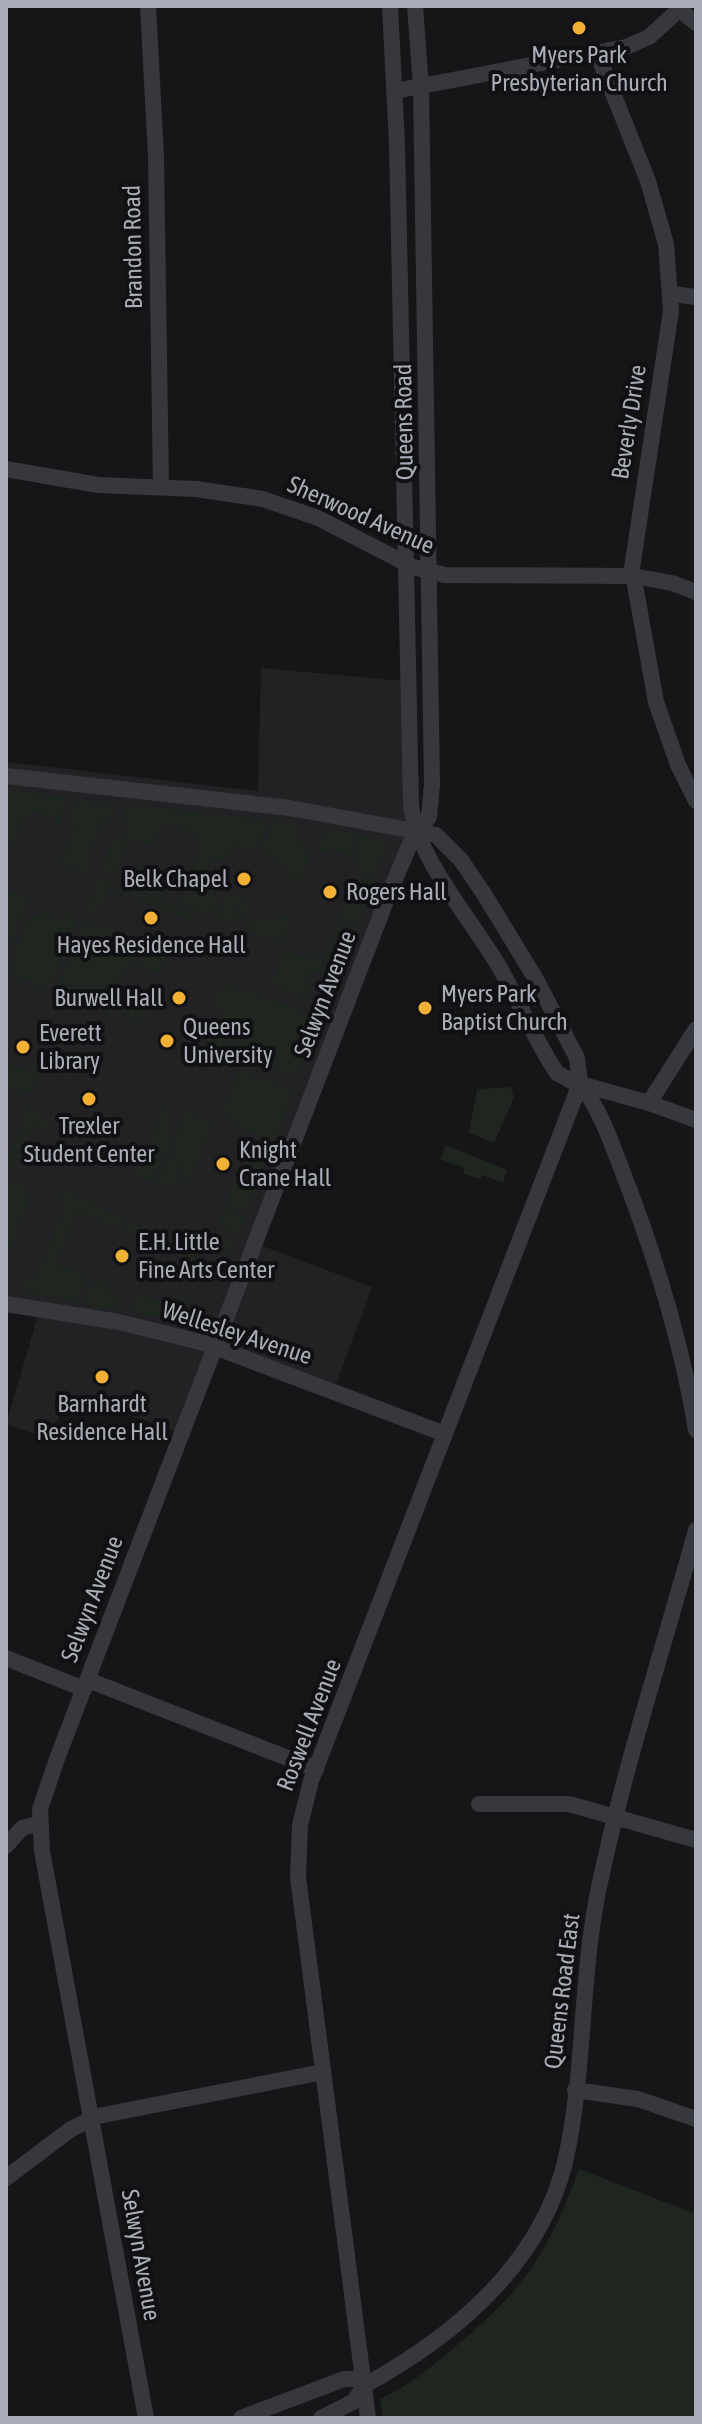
<svg xmlns="http://www.w3.org/2000/svg" width="702" height="2424" font-family="'Asap Condensed',sans-serif">
	<style>
		.built { fill: #222225 }
		.green { fill: #1e261f }
		.lines { fill: none; stroke-linecap: round; stroke-linejoin: round }
		.minor { stroke: #37383d; stroke-width: 16 }
		.poi-dot { fill: #f2b134; stroke: #111113; stroke-width: 3 }
		.labels { text-anchor: middle; stroke-width: 8; stroke-linejoin: round; paint-order: stroke }
		.poi-label { font-size: 24px; fill: #a8adb8; stroke: #111113; text-anchor: start }
		.street-label { font-size: 24px; fill: #a8adb8; stroke: #111113 }
	</style>
	<rect width="100%" height="100%" fill="#161618"/>
	<path class="built" d="M261,668L404,681L406,841L252,1242L372,1287L336,1384L212,1339L179,1432L66,1394L51,1439L6,1424L42,1302L6,1297V762L258,791Z"/>
	<g class="green">
		<path d="M6,789L68,798L56,829V820L33,811L28,820L23,818L9,854L6,853Z"/>
		<path d="M77,799L92,801L96,808L103,802L117,804L110,821L103,818L86,863L92,870L85,873L62,865L57,859L58,854L63,859L75,827L70,820Z"/>
		<path d="M126,805L269,820L259,846L247,850L233,845L227,862L213,859L205,874L218,900L212,917L178,903L180,897L186,899L190,886L186,884L201,846L196,842L198,834L167,822L164,829L159,828L152,845L123,837L128,823L121,819Z"/>
		<path d="M274,820L296,823L297,838L310,853L300,885L284,874L287,865L269,858L263,848Z"/>
		<path d="M327,829L356,834L350,856L329,848L327,853L317,849Z"/>
		<path d="M360,835L387,842L374,878L357,871L358,862L353,858Z"/>
		<path d="M122,839L129,842L116,874L102,871L112,841Z"/>
		<path d="M149,852L140,877L145,885L167,893L164,901L121,882Z"/>
		<path d="M356,875L374,881L357,925L339,918Z"/>
		<path d="M100,876L112,881L103,904L92,914H84Z"/>
		<path d="M119,885L194,914L196,922L119,893L115,901L110,900Z"/>
		<path d="M12,891L30,898L6,954V892Z"/>
		<path d="M227,892L250,901L243,920L238,905L234,908L240,920L228,923L215,918Z"/>
		<path d="M67,912L76,916L77,921L50,990L35,988L30,979L20,982L12,978L9,968L28,918L47,913L59,919Z"/>
		<path d="M283,916L291,920L282,944L243,929L245,923Z"/>
		<path d="M84,920L143,940L133,966L118,975V984L123,992L114,1017L60,997L56,992Z"/>
		<path d="M338,921L355,928L341,967L309,954L310,951L324,956Z"/>
		<path d="M147,946L167,955L164,973L139,969Z"/>
		<path d="M284,949L292,951L295,957L303,955L339,969L334,984L324,980L319,971L310,972L306,980L311,988L306,999L271,985Z"/>
		<path d="M230,984L321,1018L301,1071L294,1069L291,1076L271,1068L277,1061L228,1042L219,1049L207,1043L203,1031L207,1017L222,1020L225,1012L213,1004C216,994 220,986 230,984Z"/>
		<path d="M131,995L151,1006L144,1021L137,1022L122,1015L125,1000Z"/>
		<path d="M38,1053L48,1057L35,1090L25,1093L6,1086V1063L30,1072Z"/>
		<path d="M241,1070L293,1090L275,1141L238,1127L223,1110L237,1072Z"/>
		<path d="M511,1087L514,1098L494,1143L469,1133L477,1089Z"/>
		<path d="M163,1102L166,1104L172,1139L153,1182L135,1175L157,1124Z"/>
		<path d="M29,1105L54,1127L46,1131L36,1124L17,1151L24,1156L20,1165H11L8,1171L14,1176L6,1173V1165Z"/>
		<path d="M186,1111L213,1122L190,1180H180L174,1139Z"/>
		<path d="M258,1139L269,1143L271,1148L261,1176L246,1171Z"/>
		<path d="M172,1144L178,1181L172,1188L157,1183Z"/>
		<path d="M446,1145L507,1170L503,1183L483,1175L480,1179L464,1174V1168L440,1159Z"/>
		<path d="M236,1177L258,1185L249,1208L243,1211L225,1204Z"/>
		<path d="M6,1179L25,1187L30,1199L6,1259Z"/>
		<path d="M61,1190L95,1202V1206L146,1229L143,1237L76,1212L57,1264L87,1276L77,1302L21,1292L24,1278L35,1280L66,1200L58,1196Z"/>
		<path d="M225,1208L242,1215L244,1220L238,1235L218,1227Z"/>
		<path d="M216,1233L236,1240L228,1256L179,1239L180,1236L206,1244Z"/>
		<path d="M168,1238L190,1246L207,1267L197,1275L189,1271L193,1260L165,1245Z"/>
		<path d="M93,1278L111,1285L109,1292L120,1297L115,1310L83,1304Z"/>
		<path d="M136,1294L176,1305L180,1295L188,1299L190,1312L169,1319L129,1312Z"/>
		<path d="M579,2169L696,2214V2418H383L380,2399C409,2386 431,2367 455,2347C524,2289 548,2254 579,2169Z"/>
	</g>
	<g class="lines">
		<g class="minor">
			<path d="M148,6L156,156L161,487"/>
			<path d="M390,6L397,144L411,804C415,857 474,922 501,970C520,1003 535,1041 557,1073L573,1082L649,1103L696,1120"/>
			<path d="M680,10L696,23"/>
			<path d="M597,53L648,181L666,244L671,311L632,568L656,702L678,765L696,801"/>
			<path d="M395,91L626,47L649,37L683,6"/>
			<path d="M672,294L696,297"/>
			<path d="M6,469L98,485L196,489L263,499L318,518L413,567L445,575L633,576L672,583L696,592"/>
			<path d="M6,776L290,808L436,835L461,860L484,894L537,981L577,1058L580,1084L311,1781L300,1825L298,1877L368,2418"/>
			<path d="M580,1084C602,1112 612,1145 625,1178C656,1259 682,1344 696,1430"/>
			<path d="M649,1103L696,1029"/>
			<path d="M6,1304L119,1322L204,1343L445,1434"/>
			<path d="M6,1658L84,1689"/>
			<path d="M88,1680L316,1769"/>
			<path d="M479,1804H569L696,1840"/>
			<path d="M6,1846L22,1828L38,1824"/>
			<path d="M575,2090L638,2099L696,2119"/>
			<path d="M6,2178L71,2129L98,2116L323,2072"/>
			<path d="M365,2385C453,2337 540,2265 565,2162C585,2076 580,1981 598,1892C623,1770 663,1650 696,1530"/>
			<path d="M146,2418L42,1851L40,1809L58,1756L388,896L413,837L429,817L432,785L421,87L415,6"/>
			<path d="M241,2418L344,2379H356L365,2385"/>
			<path d="M321,2418L353,2402L365,2385"/>
		</g>
	</g>
	<g class="poi-dot">
		<circle cx="579" cy="28" r="8"/>
		<circle cx="244" cy="879" r="8"/>
		<circle cx="330" cy="892" r="8"/>
		<circle cx="151" cy="918" r="8"/>
		<circle cx="179" cy="998" r="8"/>
		<circle cx="425" cy="1008" r="8"/>
		<circle cx="167" cy="1041" r="8"/>
		<circle cx="23" cy="1047" r="8"/>
		<circle cx="89" cy="1099" r="8"/>
		<circle cx="223" cy="1164" r="8"/>
		<circle cx="122" cy="1256" r="8"/>
		<circle cx="102" cy="1377" r="8"/>
	</g>
	<g class="labels">
		<g class="poi-label">
			<text x="579" y="63" text-anchor="middle">Myers Park<tspan x="579" dy="28">Presbyterian Church</tspan></text>
			<text x="228" y="887" text-anchor="end">Belk Chapel</text>
			<text x="346" y="900">Rogers Hall</text>
			<text x="151" y="953" text-anchor="middle">Hayes Residence Hall</text>
			<text x="441" y="1002">Myers Park<tspan x="441" dy="28">Baptist Church</tspan></text>
			<text x="163" y="1006" text-anchor="end">Burwell Hall</text>
			<text x="183" y="1035">Queens<tspan x="183" dy="28">University</tspan></text>
			<text x="39" y="1041">Everett<tspan x="39" dy="28">Library</tspan></text>
			<text x="89" y="1134" text-anchor="middle">Trexler<tspan x="89" dy="28">Student Center</tspan></text>
			<text x="239" y="1158">Knight<tspan x="239" dy="28">Crane Hall</tspan></text>
			<text x="138" y="1250">E.H. Little<tspan x="138" dy="28">Fine Arts Center</tspan></text>
			<text x="102" y="1412" text-anchor="middle">Barnhardt<tspan x="102" dy="28">Residence Hall</tspan></text>
		</g>
		<g class="street-label">
			<text transform="translate(133 247) rotate(-91)" y="8">Brandon Road</text>
			<text transform="translate(404 422) rotate(-91)" y="8">Queens Road</text>
			<text transform="translate(629 422) rotate(-81)" y="8">Beverly Drive</text>
			<text transform="translate(361 515) rotate(24)" y="8">Sherwood Avenue</text>
			<text transform="translate(325 994) rotate(-69)" y="8">Selwyn Avenue</text>
			<text transform="translate(237 1333) rotate(18)" y="8">Wellesley Avenue</text>
			<text transform="translate(92 1599) rotate(-69)" y="8">Selwyn Avenue</text>
			<text transform="translate(309 1725) rotate(-69)" y="8">Roswell Avenue</text>
			<text transform="translate(562 1991) rotate(-83)" y="8">Queens Road East</text>
			<text transform="translate(141 2255) rotate(80)" y="8">Selwyn Avenue</text>
		</g>
	</g>
	<rect width="702" height="2424" fill="none" stroke="#a8adb8" stroke-width="16"/>
</svg>
